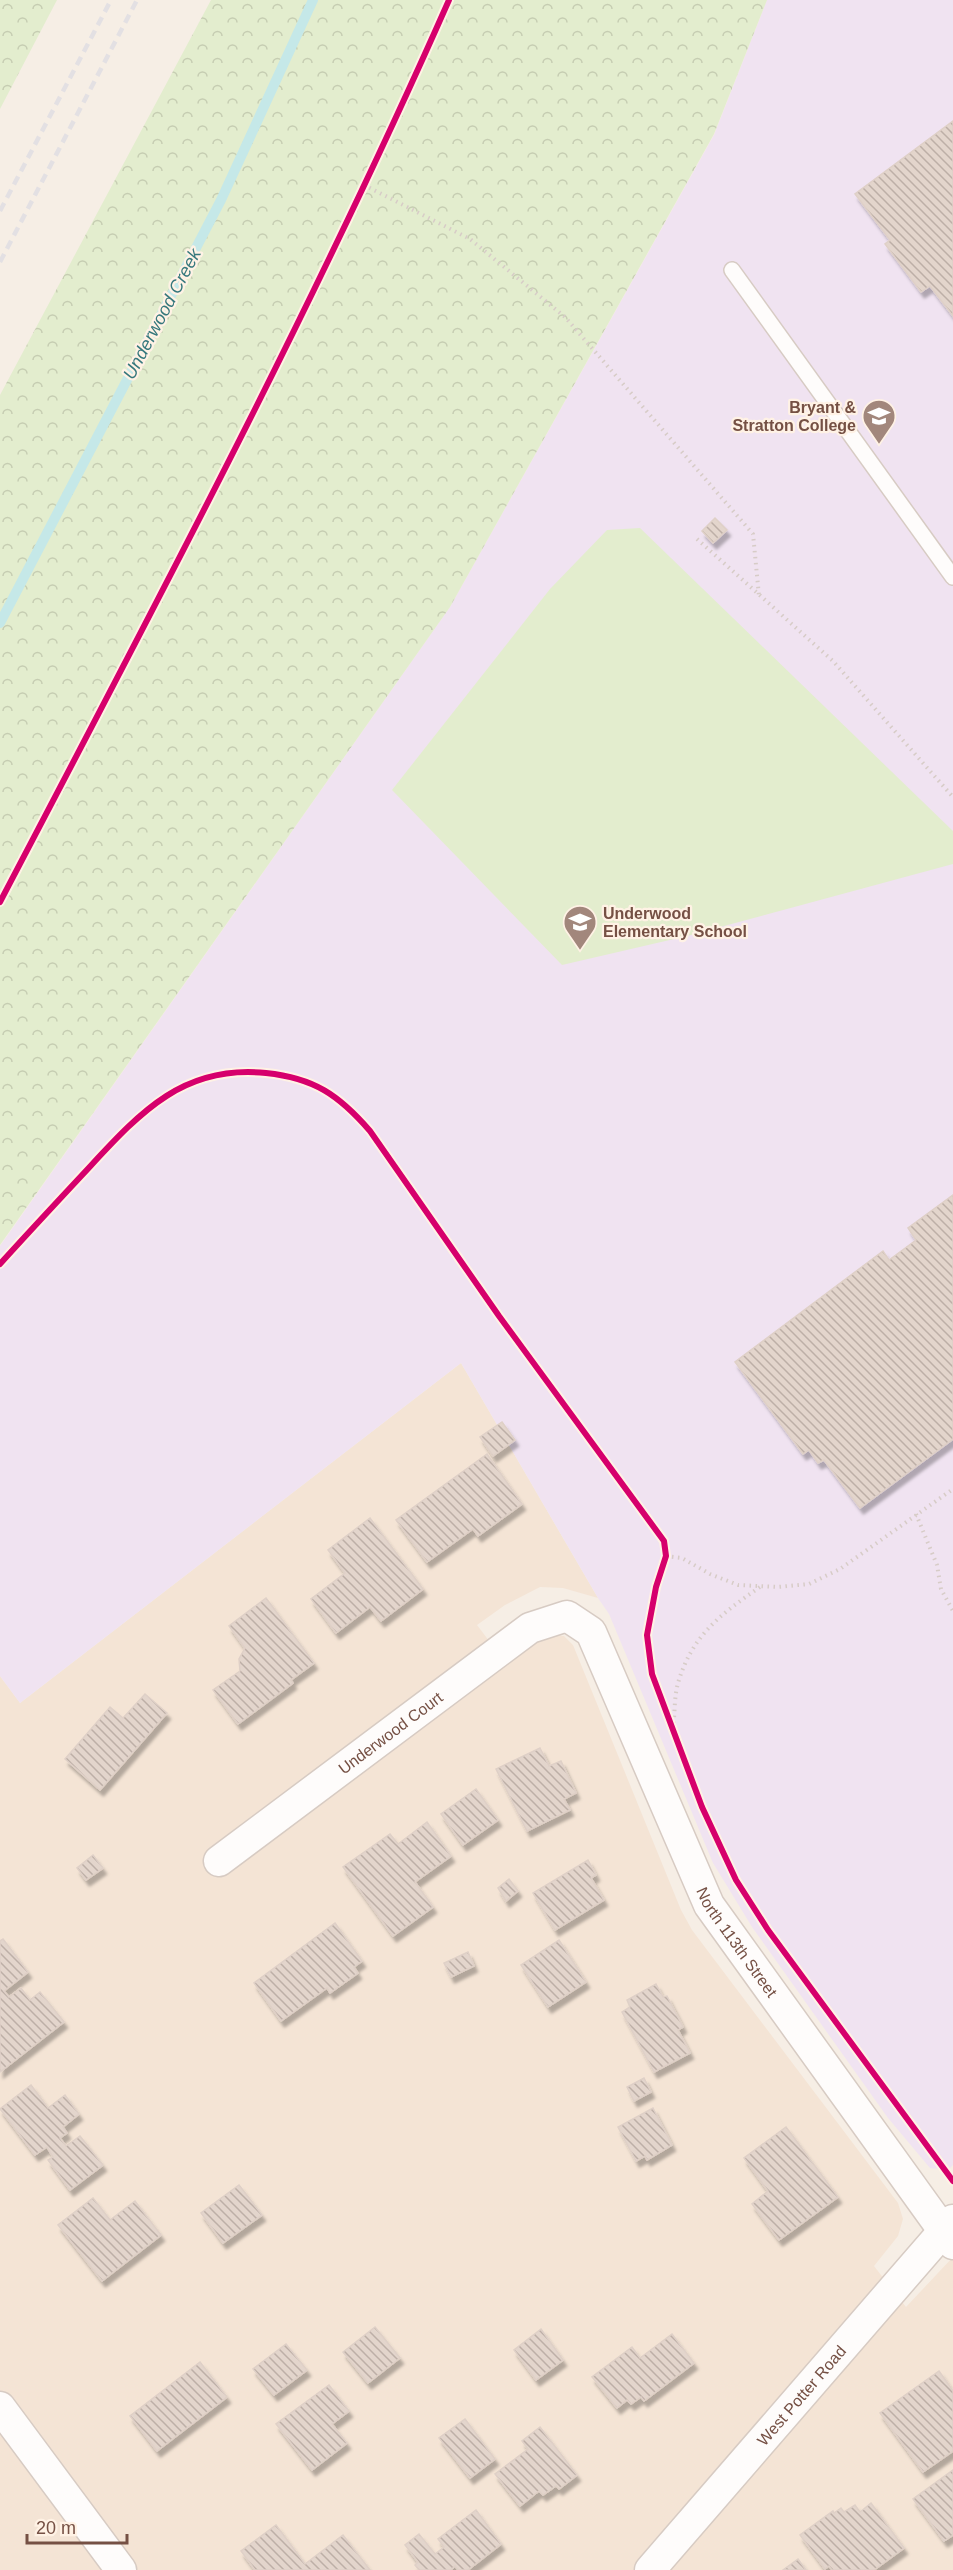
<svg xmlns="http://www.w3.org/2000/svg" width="953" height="2570" font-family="Arial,sans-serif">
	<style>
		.residential { fill: #f4e4d5 }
		.education { fill: #f0e3f1 }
		.grass { fill: #e3edce }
		.park { fill: url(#park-crowns) }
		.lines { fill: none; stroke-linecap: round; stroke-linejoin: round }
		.stream { stroke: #c5e8e8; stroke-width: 10 }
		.building { fill: url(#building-back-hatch); stroke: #dfd0c7; stroke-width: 1.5; filter: url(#shadow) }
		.lane-casing { stroke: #d7cbc3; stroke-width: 18 }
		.street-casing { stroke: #d7cbc3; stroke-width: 33 }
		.path { stroke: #d7ccc7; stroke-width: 4; stroke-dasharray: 1.5 4.5; stroke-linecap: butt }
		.lane { stroke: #fefcfb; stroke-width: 15 }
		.street { stroke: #fefcfb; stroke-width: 30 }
		.rail { stroke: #e3e0e3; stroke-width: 4.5; stroke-dasharray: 9 6; stroke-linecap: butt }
		.cycleway-casing { stroke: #fff2e5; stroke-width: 10 }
		.cycleway { stroke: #d6006c; stroke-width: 6 }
		.labels { text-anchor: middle; stroke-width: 4.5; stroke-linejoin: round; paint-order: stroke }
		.poi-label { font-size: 16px; font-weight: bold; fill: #755044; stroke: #fff2e5; text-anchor: end }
		.street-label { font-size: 16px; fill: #755044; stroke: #fff2e5 }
		.water-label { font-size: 18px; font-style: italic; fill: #36787d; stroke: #fff2e5 }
	</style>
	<defs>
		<pattern id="park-crowns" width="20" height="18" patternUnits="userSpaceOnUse" patternTransform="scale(1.5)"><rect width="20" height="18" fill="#e3edce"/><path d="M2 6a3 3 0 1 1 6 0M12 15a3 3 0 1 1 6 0" fill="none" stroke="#c6cdb2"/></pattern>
		<pattern id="building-back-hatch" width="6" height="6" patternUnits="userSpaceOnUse" patternTransform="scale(1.5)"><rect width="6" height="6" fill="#e3d5cc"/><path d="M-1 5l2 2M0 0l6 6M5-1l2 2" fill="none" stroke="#bdafa7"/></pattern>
		<filter id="shadow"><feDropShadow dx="3.5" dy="6" stdDeviation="1.5" flood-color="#0004"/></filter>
	</defs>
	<rect width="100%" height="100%" fill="#f6eee5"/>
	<path class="residential" d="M461,1363L598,1598L563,1588L540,1587L505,1605L477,1625L505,1662L538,1638L554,1635L564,1636L573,1645L681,1910L692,1930L898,2203L903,2219L898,2236L874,2266L906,2307L953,2257V2570H0V1676L20,1703Z"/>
	<path class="education" d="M767,0H953V2165L948,2170L930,2168L888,2118L752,1927L713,1863L609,1614L598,1598L461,1363L20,1703L0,1676V1246L450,607L714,135Z"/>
	<path class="grass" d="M640,528L953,831V864L687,936L562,965L392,790L550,589L607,530Z"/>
	<g class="park">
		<path d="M0,0H57L0,109Z"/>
		<path d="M211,0H767L714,134L450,607L0,1245V395Z"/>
	</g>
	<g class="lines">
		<path class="stream" d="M0,623L221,200L313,0"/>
	</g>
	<g class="building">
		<path d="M953,121V316L930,286L921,292L885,244L890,240L855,194Z"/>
		<path d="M715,518L727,530L713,543L702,531Z"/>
		<path d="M953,1195V1439L860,1508L824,1460L818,1463L809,1450L803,1454L735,1362L883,1251L889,1260L916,1240L908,1228Z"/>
		<path d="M502,1422L515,1440L493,1456L480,1437Z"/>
		<path d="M487,1454L522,1504L478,1536L473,1529L427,1562L396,1520Z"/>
		<path d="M370,1518L423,1589L381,1621L370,1607L336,1633L311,1599L345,1573L328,1550Z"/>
		<path d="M266,1598L314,1663L291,1680L293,1683L238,1724L213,1690L240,1671L239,1659L245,1648L229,1626Z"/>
		<path d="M145,1694L167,1713L100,1790L65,1759L110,1707L123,1718Z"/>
		<path d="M540,1748L549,1766L561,1761L576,1793L564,1799L570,1810L527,1831L496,1769Z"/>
		<path d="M476,1789L498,1820L463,1845L441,1814Z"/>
		<path d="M427,1822L451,1856L415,1882L433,1907L393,1936L343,1867L390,1834L398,1844Z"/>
		<path d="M93,1855L103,1868L86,1880L77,1868Z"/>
		<path d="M588,1860L596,1875L591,1878L604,1900L555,1930L533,1893Z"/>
		<path d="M509,1879L518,1891L506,1901L498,1888Z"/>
		<path d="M335,1923L362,1961L354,1967L358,1973L330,1993L327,1988L281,2021L254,1983Z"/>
		<path d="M3,1939L28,1972L4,1991L9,1997L21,1988L30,2000L40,1992L64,2022L0,2072V1941Z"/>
		<path d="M559,1940L586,1982L548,2007L521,1965Z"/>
		<path d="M468,1952L474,1966L451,1977L444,1963Z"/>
		<path d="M656,1984L663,1997L667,1996L683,2027L678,2030L690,2053L654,2072L622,2012L630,2007L627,2000Z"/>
		<path d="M644,2078L651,2092L634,2101L627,2087Z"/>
		<path d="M31,2085L48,2108L65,2095L79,2114L63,2127L67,2133L60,2138L66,2146L80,2136L103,2165L70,2190L48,2160L53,2157L47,2147L35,2155L0,2109Z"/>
		<path d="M653,2108L672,2145L647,2160L645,2156L636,2161L618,2127Z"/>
		<path d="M786,2127L838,2197L779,2240L752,2204L768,2191L744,2158Z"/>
		<path d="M239,2185L262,2215L223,2243L201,2213Z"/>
		<path d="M93,2198L110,2220L135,2201L161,2235L102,2281L58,2225Z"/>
		<path d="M375,2327L400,2358L368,2383L343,2352Z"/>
		<path d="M541,2329L563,2360L536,2380L514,2350Z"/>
		<path d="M672,2334L694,2363L644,2401L641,2397L631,2404L627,2400L617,2408L592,2377L632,2347L640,2358Z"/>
		<path d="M286,2344L307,2370L274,2395L253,2369Z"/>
		<path d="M200,2362L227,2397L157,2451L130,2416Z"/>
		<path d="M939,2371L953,2391V2451L923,2472L880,2413Z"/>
		<path d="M329,2385L349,2411L332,2424L347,2443L312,2470L276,2424Z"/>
		<path d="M465,2419L495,2459L470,2478L439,2438Z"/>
		<path d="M540,2427L577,2475L559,2489L556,2486L543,2495L539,2491L520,2506L495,2474L528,2449L522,2441Z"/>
		<path d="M953,2470V2535L944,2541L913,2499Z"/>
		<path d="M871,2503L904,2548L874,2570H832L829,2566L825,2569L800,2535L833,2511L834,2513L841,2508L844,2512L855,2505L860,2512Z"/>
		<path d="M476,2510L501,2544L468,2570H458L455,2566L451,2570H419L415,2565L418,2562L405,2545L419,2534L435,2554L444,2547L438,2539Z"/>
		<path d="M276,2525L305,2564L343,2535L370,2570H255L241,2551Z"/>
		<path d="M798,2559L806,2570H783Z"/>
	</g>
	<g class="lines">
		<g class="lane-casing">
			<path id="lane" d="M732,270L953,577"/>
		</g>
		<g class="street-casing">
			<g id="street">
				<path id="s1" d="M219,1861L530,1628L567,1616L591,1632L709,1905L953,2244"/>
				<path d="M0,2407L121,2570"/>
				<path id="s2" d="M650,2570L953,2220"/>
			</g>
		</g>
		<g class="path">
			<path d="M364,185L470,239L565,317L753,534L759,596"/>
			<path d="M697,539L833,661L953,797"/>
			<path d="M916,1514L937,1565L941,1589L953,1611"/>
			<path d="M666,1556L682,1558L710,1574L738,1585L778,1587L809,1584L840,1569L953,1489"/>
			<path d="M673,1729C675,1714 674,1697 678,1683C692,1635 721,1614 760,1587"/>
		</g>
		<use href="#lane" class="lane"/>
		<use href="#street" class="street"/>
		<g class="rail">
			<path d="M0,211L111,0"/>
			<path d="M0,262L137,0"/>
		</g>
		<g class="cycleway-casing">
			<g id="cycleway">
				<path d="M0,902C156,604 313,308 449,0"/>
				<path d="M0,1264C28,1233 56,1203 84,1173C137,1116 181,1064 266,1073C314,1078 339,1095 370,1131L499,1316L664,1541L666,1556L656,1587L647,1635L652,1674L702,1807L736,1880L768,1930L953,2181"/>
			</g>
		</g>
		<use href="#cycleway" class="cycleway"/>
	</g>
	<defs>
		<g id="university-pin" transform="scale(1.725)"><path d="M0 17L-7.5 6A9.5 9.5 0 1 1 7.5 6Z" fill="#a2877c" stroke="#fff2e5"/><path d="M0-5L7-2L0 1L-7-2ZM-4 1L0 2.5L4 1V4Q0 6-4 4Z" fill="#fff"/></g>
		<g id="school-pin" transform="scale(1.725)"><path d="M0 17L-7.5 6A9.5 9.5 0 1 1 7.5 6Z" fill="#a2877c" stroke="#fff2e5"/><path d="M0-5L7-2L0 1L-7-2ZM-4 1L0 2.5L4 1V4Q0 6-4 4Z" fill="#fff"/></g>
	</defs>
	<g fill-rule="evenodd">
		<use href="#university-pin" x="879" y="416"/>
		<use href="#school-pin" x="580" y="922"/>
	</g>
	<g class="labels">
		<g class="poi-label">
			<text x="856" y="413">Bryant &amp;<tspan x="856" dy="18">Stratton College</tspan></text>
			<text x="603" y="919" text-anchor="start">Underwood<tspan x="603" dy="18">Elementary School</tspan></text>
		</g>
		<g class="street-label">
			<text dy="6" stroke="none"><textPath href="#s1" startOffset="214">Underwood Court</textPath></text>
			<text dy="6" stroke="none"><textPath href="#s1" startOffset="800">North 113th Street</textPath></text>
			<text dy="6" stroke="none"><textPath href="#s2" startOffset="231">West Potter Road</textPath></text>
		</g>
		<g class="water-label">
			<text transform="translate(162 314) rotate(-62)" y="6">Underwood Creek</text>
		</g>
	</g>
	<path d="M27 2534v9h100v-9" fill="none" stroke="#755044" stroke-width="3"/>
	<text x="36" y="2534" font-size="18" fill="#755044" stroke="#fff2e5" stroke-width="4.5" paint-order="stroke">20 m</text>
</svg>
